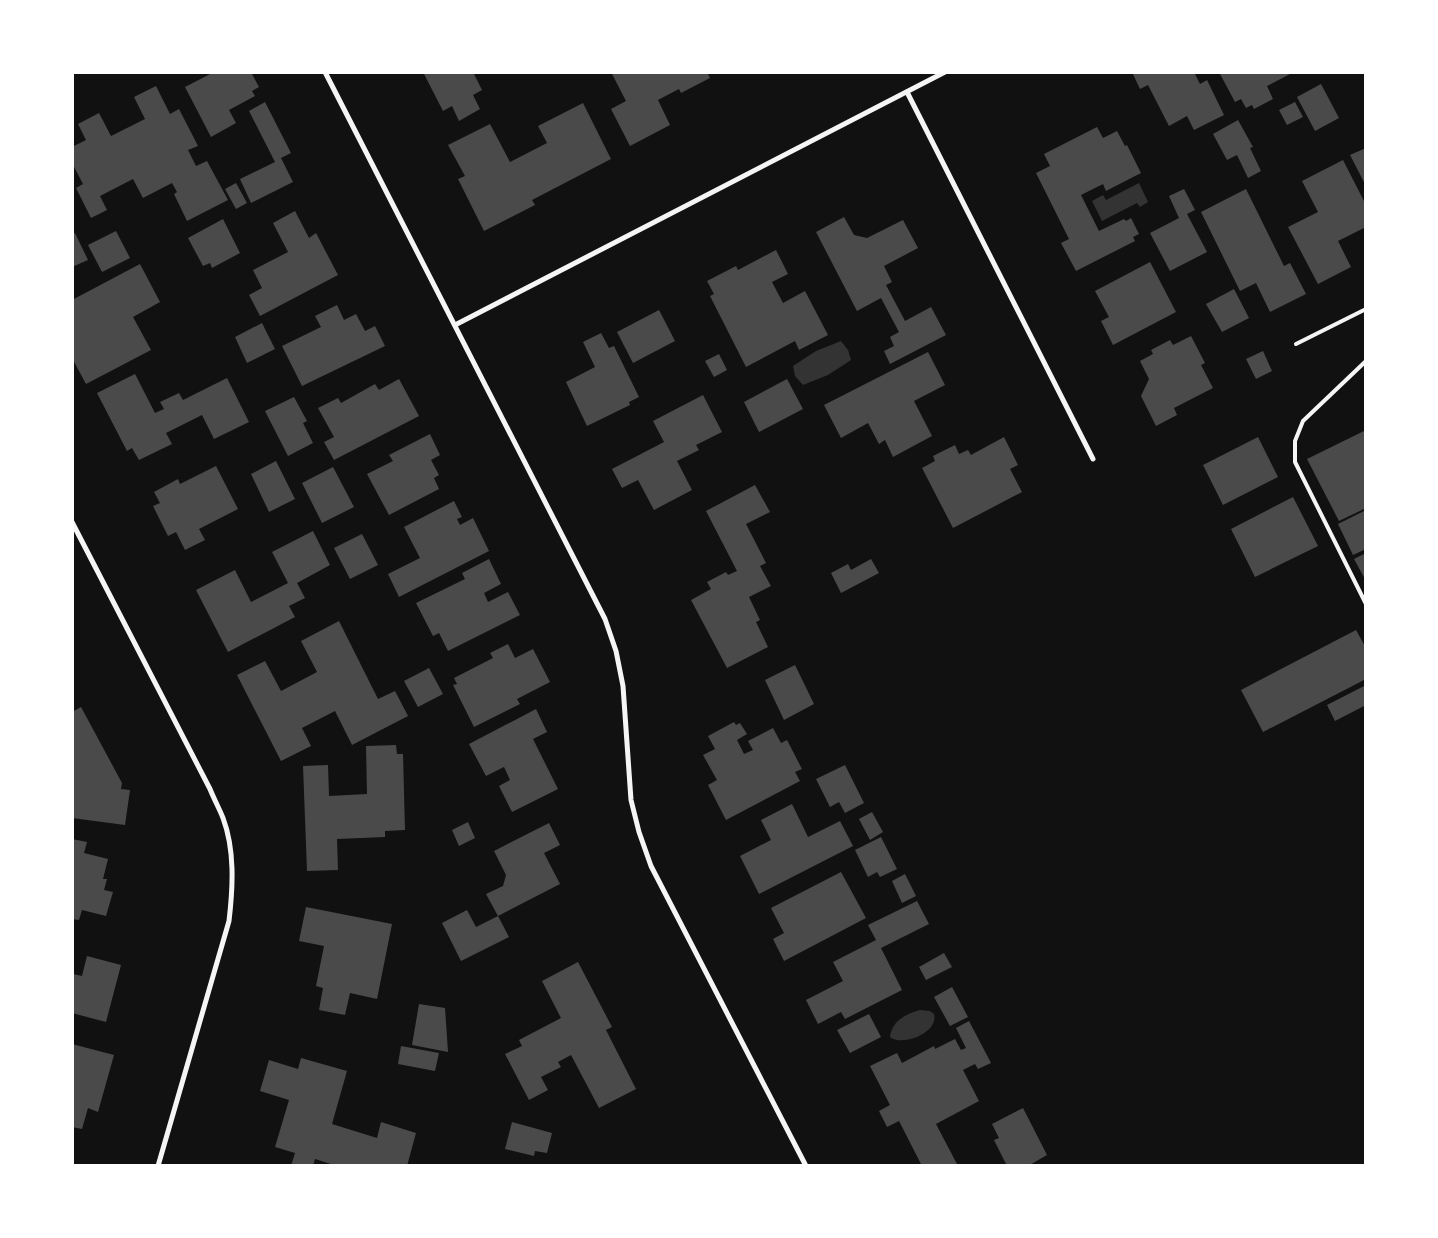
<svg xmlns="http://www.w3.org/2000/svg" width="1438" height="1238" font-family="Commissioner,sans-serif">
	<style>
		.water { fill: #333 }
		.building { fill: #4a4a4a }
		.lines { fill: none; stroke-linecap: round; stroke-linejoin: round }
		.service { stroke: #f5f5f5; stroke-width: 4 }
		.minor { stroke: #f5f5f5; stroke-width: 5 }
	</style>
	<rect width="100%" height="100%" fill="#111"/>
	<g class="water">
		<path d="M1139,183L1148,202L1140,207L1137,203L1102,221L1092,201L1103,195L1106,200Z"/>
		<path d="M841,341L848,350L851,360L828,375L803,385L795,376L793,366L816,351Z"/>
		<path d="M920,1010L930,1011L934,1014C939,1032 905,1046 891,1038L890,1036C893,1020 906,1014 920,1010Z"/>
	</g>
	<g class="building">
		<path d="M214,72H251L259,87L252,91L255,96L229,110L236,123L211,137L185,87Z"/>
		<path d="M423,72H473L482,90L473,95L480,109L459,121L452,106L443,111Z"/>
		<path d="M611,72H707L710,78L681,93L679,89L658,100L670,125L630,146L611,109L626,101Z"/>
		<path d="M1132,72H1194L1200,84L1207,80L1224,115L1194,130L1187,116L1169,126L1148,85L1140,89Z"/>
		<path d="M1219,72H1289L1290,74L1267,86L1273,99L1254,109L1252,105L1246,108L1241,99L1235,102Z"/>
		<path d="M1321,84L1339,118L1315,131L1297,97Z"/>
		<path d="M156,86L170,114L179,109L198,146L188,150L196,166L207,161L228,200L187,221L174,194L177,192L172,183L143,198L133,179L100,196L107,210L91,218L76,188L83,184L72,163V147L86,140L78,124L99,113L111,136L145,119L134,97Z"/>
		<path d="M265,102L291,153L281,158L293,182L251,203L240,179L275,162L249,111Z"/>
		<path d="M1295,102L1303,117L1287,125L1279,110Z"/>
		<path d="M583,103L611,159L532,200L535,205L484,231L458,179L465,176L448,145L490,124L510,162L547,143L538,126Z"/>
		<path d="M1238,120L1253,147L1250,148L1261,171L1248,178L1237,155L1227,160L1213,134Z"/>
		<path d="M1097,127L1103,138L1117,131L1125,146L1127,145L1141,173L1106,191L1103,184L1081,195L1099,231L1124,219L1126,221L1131,218L1139,234L1133,237L1135,241L1076,271L1061,243L1069,239L1036,173L1050,166L1044,154Z"/>
		<path d="M1366,148V186L1350,155Z"/>
		<path d="M1343,160L1366,205V227L1338,241L1351,267L1318,284L1288,227L1318,212L1302,181Z"/>
		<path d="M236,183L247,203L236,209L225,189Z"/>
		<path d="M1184,189L1195,210L1187,214L1207,252L1170,271L1150,233L1179,218L1169,196Z"/>
		<path d="M1246,189L1284,266L1290,263L1306,294L1270,312L1256,283L1240,291L1201,212Z"/>
		<path d="M295,211L309,238L316,233L338,275L260,316L249,295L262,288L253,270L288,252L273,223Z"/>
		<path d="M844,217L854,235L867,238L903,220L918,248L884,266L892,282L886,285L905,321L931,307L946,335L890,364L884,351L894,346L890,337L899,332L881,298L857,311L816,232Z"/>
		<path d="M223,219L240,253L212,268L210,263L203,266L188,238Z"/>
		<path d="M116,231L130,258L102,272L88,245Z"/>
		<path d="M75,233L88,260L72,267V234Z"/>
		<path d="M776,250L788,274L772,282L783,303L805,291L828,335L799,350L795,341L746,367L710,296L714,294L707,281L736,266L738,270Z"/>
		<path d="M1150,262L1176,312L1113,345L1101,321L1109,317L1095,291Z"/>
		<path d="M140,264L160,302L133,317L151,350L86,384L72,358V300Z"/>
		<path d="M1234,289L1249,318L1222,332L1206,304Z"/>
		<path d="M337,305L344,320L356,314L365,331L375,326L385,346L302,386L282,346L321,327L315,316Z"/>
		<path d="M659,310L675,341L633,363L617,332Z"/>
		<path d="M262,323L275,349L247,363L235,337Z"/>
		<path d="M601,333L609,348L614,346L639,397L629,402L630,405L587,426L566,382L595,367L583,342Z"/>
		<path d="M1191,336L1205,363L1201,365L1213,388L1174,408L1177,415L1156,426L1141,396L1149,379L1140,361L1153,354L1151,350L1170,340L1173,345Z"/>
		<path d="M1263,351L1272,371L1256,379L1246,359Z"/>
		<path d="M928,352L945,385L914,401L932,436L893,457L885,440L879,444L868,423L841,438L824,405Z"/>
		<path d="M719,354L727,370L714,377L705,361Z"/>
		<path d="M135,374L155,413L164,409L160,402L179,393L183,400L227,378L249,422L214,439L202,415L166,433L172,444L139,460L132,448L127,451L97,393Z"/>
		<path d="M399,379L419,416L334,460L324,442L334,437L318,408L338,398L341,403L375,384L379,390Z"/>
		<path d="M787,379L803,409L759,432L744,402Z"/>
		<path d="M703,395L722,432L696,445L699,450L677,461L692,490L654,510L638,480L622,488L612,469L664,442L653,421Z"/>
		<path d="M294,397L307,421L303,423L313,443L288,456L265,411Z"/>
		<path d="M1366,430V508L1339,521L1307,459Z"/>
		<path d="M430,434L440,455L431,460L439,475L434,478L439,489L389,515L367,474L393,461L389,455Z"/>
		<path d="M1004,437L1018,465L1010,469L1022,492L953,528L922,468L935,461L933,456L955,445L959,454L968,450L971,455Z"/>
		<path d="M1258,437L1278,477L1223,505L1203,465Z"/>
		<path d="M276,461L295,499L269,512L251,474Z"/>
		<path d="M216,466L238,509L199,529L205,540L185,550L176,532L168,536L153,506L160,503L154,492L178,479L180,484Z"/>
		<path d="M333,467L354,507L322,523L302,483Z"/>
		<path d="M755,485L770,512L746,524L766,563L760,566L771,586L749,597L760,620L756,622L768,647L727,668L691,600L711,589L707,582L726,572L728,575L737,571L706,511Z"/>
		<path d="M1293,497L1318,546L1255,577L1231,529Z"/>
		<path d="M454,501L462,517L457,519L460,525L473,518L489,551L399,597L388,574L420,558L404,527Z"/>
		<path d="M1366,510V549L1353,555L1338,524Z"/>
		<path d="M313,531L330,565L297,583L305,598L289,606L295,617L228,652L196,590L235,570L251,602L288,583L272,552Z"/>
		<path d="M362,534L378,565L350,579L334,548Z"/>
		<path d="M1366,553V581L1354,559Z"/>
		<path d="M489,559L501,584L484,593L488,602L508,592L520,615L448,651L439,633L433,636L416,603L465,579L462,573Z"/>
		<path d="M871,559L879,573L841,593L831,573L848,564L851,570Z"/>
		<path d="M339,621L378,699L395,691L408,716L352,745L335,711L302,728L311,746L281,761L237,675L265,661L281,691L317,672L301,641Z"/>
		<path d="M1356,630L1366,648V679L1263,732L1241,690Z"/>
		<path d="M508,644L515,658L533,649L550,682L517,699L520,704L474,727L453,685L457,684L454,678L493,658L490,653Z"/>
		<path d="M795,665L814,704L784,720L765,680Z"/>
		<path d="M429,668L443,694L418,707L404,681Z"/>
		<path d="M1366,685V705L1335,721L1327,705Z"/>
		<path d="M81,707L122,783L121,789L130,790L125,825L72,818V712Z"/>
		<path d="M536,709L547,732L533,739L558,789L512,812L499,786L510,780L504,767L486,776L469,744Z"/>
		<path d="M734,722L736,725L740,723L747,734L737,740L744,754L753,750L748,741L773,728L781,743L787,740L802,769L795,772L800,781L726,820L708,785L717,780L703,755L715,749L708,736Z"/>
		<path d="M396,745L397,754H403L405,830L385,831V837L337,839L338,870L307,871L303,766L328,765L329,796L367,794L366,746Z"/>
		<path d="M845,765L864,803L845,813L839,802L830,807L816,779Z"/>
		<path d="M792,804L808,837L840,821L853,846L759,894L740,856L771,840L761,820Z"/>
		<path d="M872,812L883,832L870,840L859,819Z"/>
		<path d="M468,822L475,838L459,846L452,830Z"/>
		<path d="M549,823L560,845L544,853L560,884L498,916L486,894L503,886L506,875L494,851Z"/>
		<path d="M881,837L897,869L880,877L877,872L868,877L855,850Z"/>
		<path d="M72,839L87,842L84,853L108,859L103,879H107L104,890L113,892L106,916L82,910L79,920L72,919Z"/>
		<path d="M841,872L866,918L784,961L773,939L784,933L771,908Z"/>
		<path d="M905,874L916,896L902,903L892,881Z"/>
		<path d="M917,901L929,924L881,948L902,990L845,1019L841,1012L818,1024L806,1000L843,981L833,962L876,940L868,925Z"/>
		<path d="M306,907L392,924L377,999L350,993L345,1015L319,1010L323,988L316,986L324,946L299,941Z"/>
		<path d="M467,910L476,927L498,916L509,937L461,961L442,923Z"/>
		<path d="M944,953L952,967L926,980L919,967Z"/>
		<path d="M87,956L121,965L106,1022L72,1013V976L73,974L82,976Z"/>
		<path d="M578,962L612,1027L606,1030L636,1089L599,1108L571,1055L558,1062L561,1067L541,1077L548,1090L529,1100L505,1054L522,1046L519,1040L561,1018L542,981Z"/>
		<path d="M952,987L968,1017L950,1026L934,997Z"/>
		<path d="M419,1004L445,1008L448,1052L412,1045Z"/>
		<path d="M869,1014L881,1037L850,1053L837,1030Z"/>
		<path d="M969,1021L991,1063L978,1069L975,1064L963,1070L979,1101L936,1124L958,1166H922L899,1121L887,1127L879,1111L890,1105L870,1066L897,1053L902,1063L934,1046L935,1049L955,1039L961,1050L966,1048L956,1028Z"/>
		<path d="M72,1044L114,1055L98,1112L88,1108L82,1129L72,1127Z"/>
		<path d="M401,1046L439,1053L435,1071L398,1064Z"/>
		<path d="M301,1058L347,1071L332,1124L377,1138L381,1122L416,1133L407,1166H337L315,1159L313,1166H291L295,1153L275,1147L289,1100L260,1091L269,1060L298,1069Z"/>
		<path d="M1023,1108L1047,1155L1028,1166H1007L994,1140L999,1138L992,1124Z"/>
		<path d="M512,1122L552,1133L547,1153L535,1151L534,1156L505,1149Z"/>
	</g>
	<g class="lines">
		<g class="service">
			<path d="M1296,344L1366,309"/>
			<path d="M1366,361L1303,421L1295,441V462L1366,604"/>
		</g>
		<g class="minor">
			<path d="M325,72L605,619L616,651L623,686L631,800L639,832L651,866L806,1166"/>
			<path d="M907,92L1093,459"/>
			<path d="M455,325L945,72"/>
			<path d="M72,522L210,789C214,799 219,808 223,818C235,850 233,887 229,921L158,1166"/>
		</g>
	</g>
	<rect width="1438" height="1238" fill="none" stroke="#ffffff" stroke-width="148"/>
</svg>
